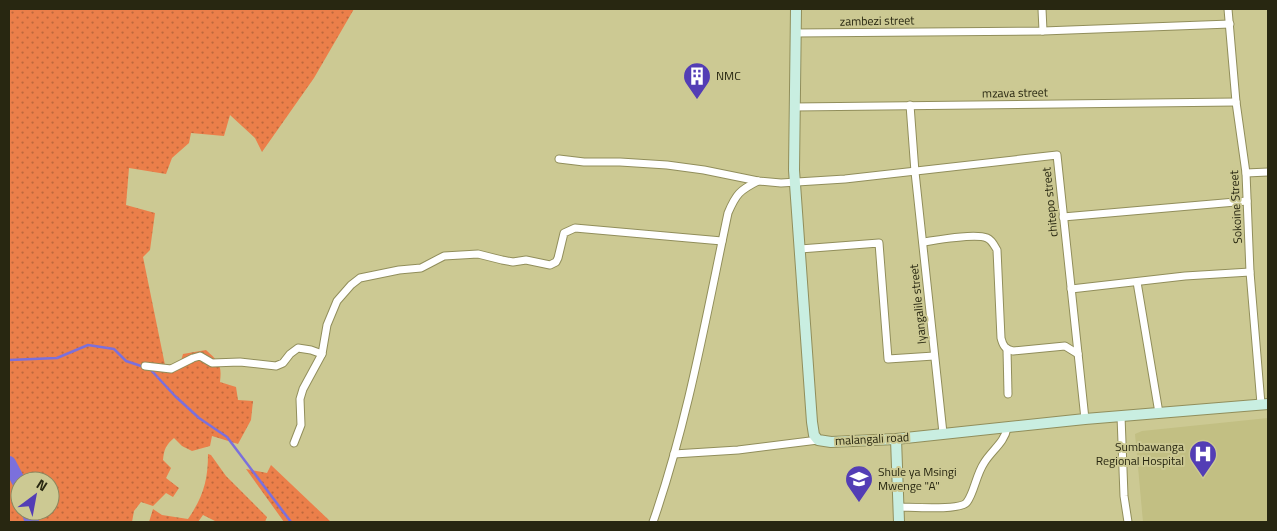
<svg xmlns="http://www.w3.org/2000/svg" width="1277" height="531" font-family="'Titillium Web',sans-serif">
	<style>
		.built { fill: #c2bf83 }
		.grass { fill: url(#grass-dots); fill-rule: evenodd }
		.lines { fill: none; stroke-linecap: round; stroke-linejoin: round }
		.stream { stroke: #7b70dc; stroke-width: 2.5 }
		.river { stroke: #7b70dc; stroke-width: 14 }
		.street-casing { stroke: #918e5b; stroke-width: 9 }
		.secondary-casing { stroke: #918e5b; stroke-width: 12 }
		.street { stroke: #fff; stroke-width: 7 }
		.secondary { stroke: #c9eee1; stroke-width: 10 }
		.labels { text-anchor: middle; stroke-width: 4; stroke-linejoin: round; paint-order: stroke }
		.street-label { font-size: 12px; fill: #282711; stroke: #ccc993 }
		.poi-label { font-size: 12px; fill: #282711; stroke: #ccc993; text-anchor: start }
	</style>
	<defs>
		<pattern id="grass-dots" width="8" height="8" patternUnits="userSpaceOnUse" patternTransform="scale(1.25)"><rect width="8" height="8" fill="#eb7f4a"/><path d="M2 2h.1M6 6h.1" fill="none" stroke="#be683c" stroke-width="1.8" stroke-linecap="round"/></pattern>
	</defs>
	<rect width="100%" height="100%" fill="#ccc993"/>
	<path class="built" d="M1268,418V522H1143L1135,434L1142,431Z"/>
	<g class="grass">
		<path d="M9,9H354L314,78L262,152L255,138L230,115L224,136L191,133L189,143L172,158L166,174L129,168L126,205L155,213L150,250L143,257L165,365L180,364L183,354L206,350C219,362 222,364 220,382L236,387L238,400L253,401L251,420L238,444L212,436L210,446L192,451L182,446L174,438C166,445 164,449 163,460L171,468L166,478L179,488L173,497L166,493L153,506L141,502L134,511L132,522H9ZM20,481H50V511H20Z"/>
		<path d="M208,454L211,455L226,476L267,517L265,522H217L203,515L198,522H149L153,509L162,515L188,519C203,497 208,481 208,454Z"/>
		<path d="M271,465L331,522H284L246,469L267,473Z"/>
	</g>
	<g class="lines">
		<g class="stream">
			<path d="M9,360L57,358L88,345L114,349L126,361L144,367"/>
			<path d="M150,369L175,396L199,418L227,437L291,522"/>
		</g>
		<g class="river">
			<path d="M9,463L20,484"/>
			<path d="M28,511L32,522"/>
		</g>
		<g class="street-casing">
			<g id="street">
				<path d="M1042,9L1043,31"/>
				<path d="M1228,9L1236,102L1246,173L1250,272L1261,404"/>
				<path d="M795,33L1043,31L1230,24"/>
				<path d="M910,105L915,172L943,433"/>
				<path d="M794,107L1236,102"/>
				<path d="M559,159L584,162H620L667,165L704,170L758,181L781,183L845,179L1057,155L1085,419"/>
				<path d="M1246,173L1268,172"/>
				<path d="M1063,217L1247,201"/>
				<path d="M923,242C937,240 975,233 987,238C992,240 994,245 997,250L1001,338C1003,346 1005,349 1013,351L1065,346L1078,354"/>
				<path d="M800,249L879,243L888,359L934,356"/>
				<path d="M1137,282L1159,413"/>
				<path d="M1071,289L1185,276L1250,272"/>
				<path d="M1007,349L1008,394"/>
				<path d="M145,366L171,369L193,358L200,356L212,363L240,362L276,366L283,363L290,354L298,348L311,350L322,354"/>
				<path d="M1121,416L1124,496L1128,522"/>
				<path d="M294,443L301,425L300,399L303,389L322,354L327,325L337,301L351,285L360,278L399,270L421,268L444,256L478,254L502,260L513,262L526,260L550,265L556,262L558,258L564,233L575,228L722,241"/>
				<path d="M674,454L738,450L818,440"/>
				<path d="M898,507C911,507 961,511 967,502C974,493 976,475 984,463C991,451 1005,442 1007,428"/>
				<path d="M653,522C688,421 706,317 728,213C736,194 740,190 758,181"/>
			</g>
		</g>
		<g class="secondary-casing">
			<g id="secondary">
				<path d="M796,9L794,170L812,422L814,435L818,440L831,442L896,439L1085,419L1268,404"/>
				<path d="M896,439L899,522"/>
			</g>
		</g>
		<use href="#street" class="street"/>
		<use href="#secondary" class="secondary"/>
	</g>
	<defs>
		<g id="building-pin" transform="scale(1.4375)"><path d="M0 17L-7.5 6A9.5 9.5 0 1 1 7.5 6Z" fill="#533db5" stroke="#ccc993"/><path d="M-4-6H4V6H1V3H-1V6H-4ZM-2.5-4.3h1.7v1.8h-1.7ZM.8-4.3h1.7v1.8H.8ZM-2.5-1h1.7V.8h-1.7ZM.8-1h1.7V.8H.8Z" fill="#fff"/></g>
		<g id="hospital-pin" transform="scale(1.4375)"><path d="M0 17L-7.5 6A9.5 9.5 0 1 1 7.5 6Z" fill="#533db5" stroke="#ccc993"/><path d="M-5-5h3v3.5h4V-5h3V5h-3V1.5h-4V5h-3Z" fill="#fff"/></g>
		<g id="school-pin" transform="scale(1.4375)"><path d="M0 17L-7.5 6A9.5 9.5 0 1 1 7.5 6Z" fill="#533db5" stroke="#ccc993"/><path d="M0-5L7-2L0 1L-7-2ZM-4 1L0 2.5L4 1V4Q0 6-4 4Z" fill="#fff"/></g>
	</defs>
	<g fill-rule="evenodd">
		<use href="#building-pin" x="697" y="76"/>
		<use href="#hospital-pin" x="1203" y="454"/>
		<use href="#school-pin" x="859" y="479"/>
	</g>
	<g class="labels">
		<g class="street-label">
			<text transform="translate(877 21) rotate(-1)" y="4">zambezi street</text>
			<text transform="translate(1015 93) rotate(-1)" y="4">mzava street</text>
			<text transform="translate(1050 202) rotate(-96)" y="4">chitepo street</text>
			<text transform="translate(1236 207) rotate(-93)" y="4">Sokoine Street</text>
			<text transform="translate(918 304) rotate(-96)" y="4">lyangalile street</text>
			<text transform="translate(872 439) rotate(-3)" y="4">malangali road</text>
		</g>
		<g class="poi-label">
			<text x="716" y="80">NMC</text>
			<text x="1184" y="451" text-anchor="end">Sumbawanga<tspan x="1184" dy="14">Regional Hospital</tspan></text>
			<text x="878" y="476">Shule ya Msingi<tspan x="878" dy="14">Mwenge "A"</tspan></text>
		</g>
	</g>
	<rect width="1277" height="531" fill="none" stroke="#282711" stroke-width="20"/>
	<g transform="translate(35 496) rotate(32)"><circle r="24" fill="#ccc993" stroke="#8a885f"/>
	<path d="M0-4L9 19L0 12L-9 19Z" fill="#533db5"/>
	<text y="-8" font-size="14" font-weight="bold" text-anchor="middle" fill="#282711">N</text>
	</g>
</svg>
